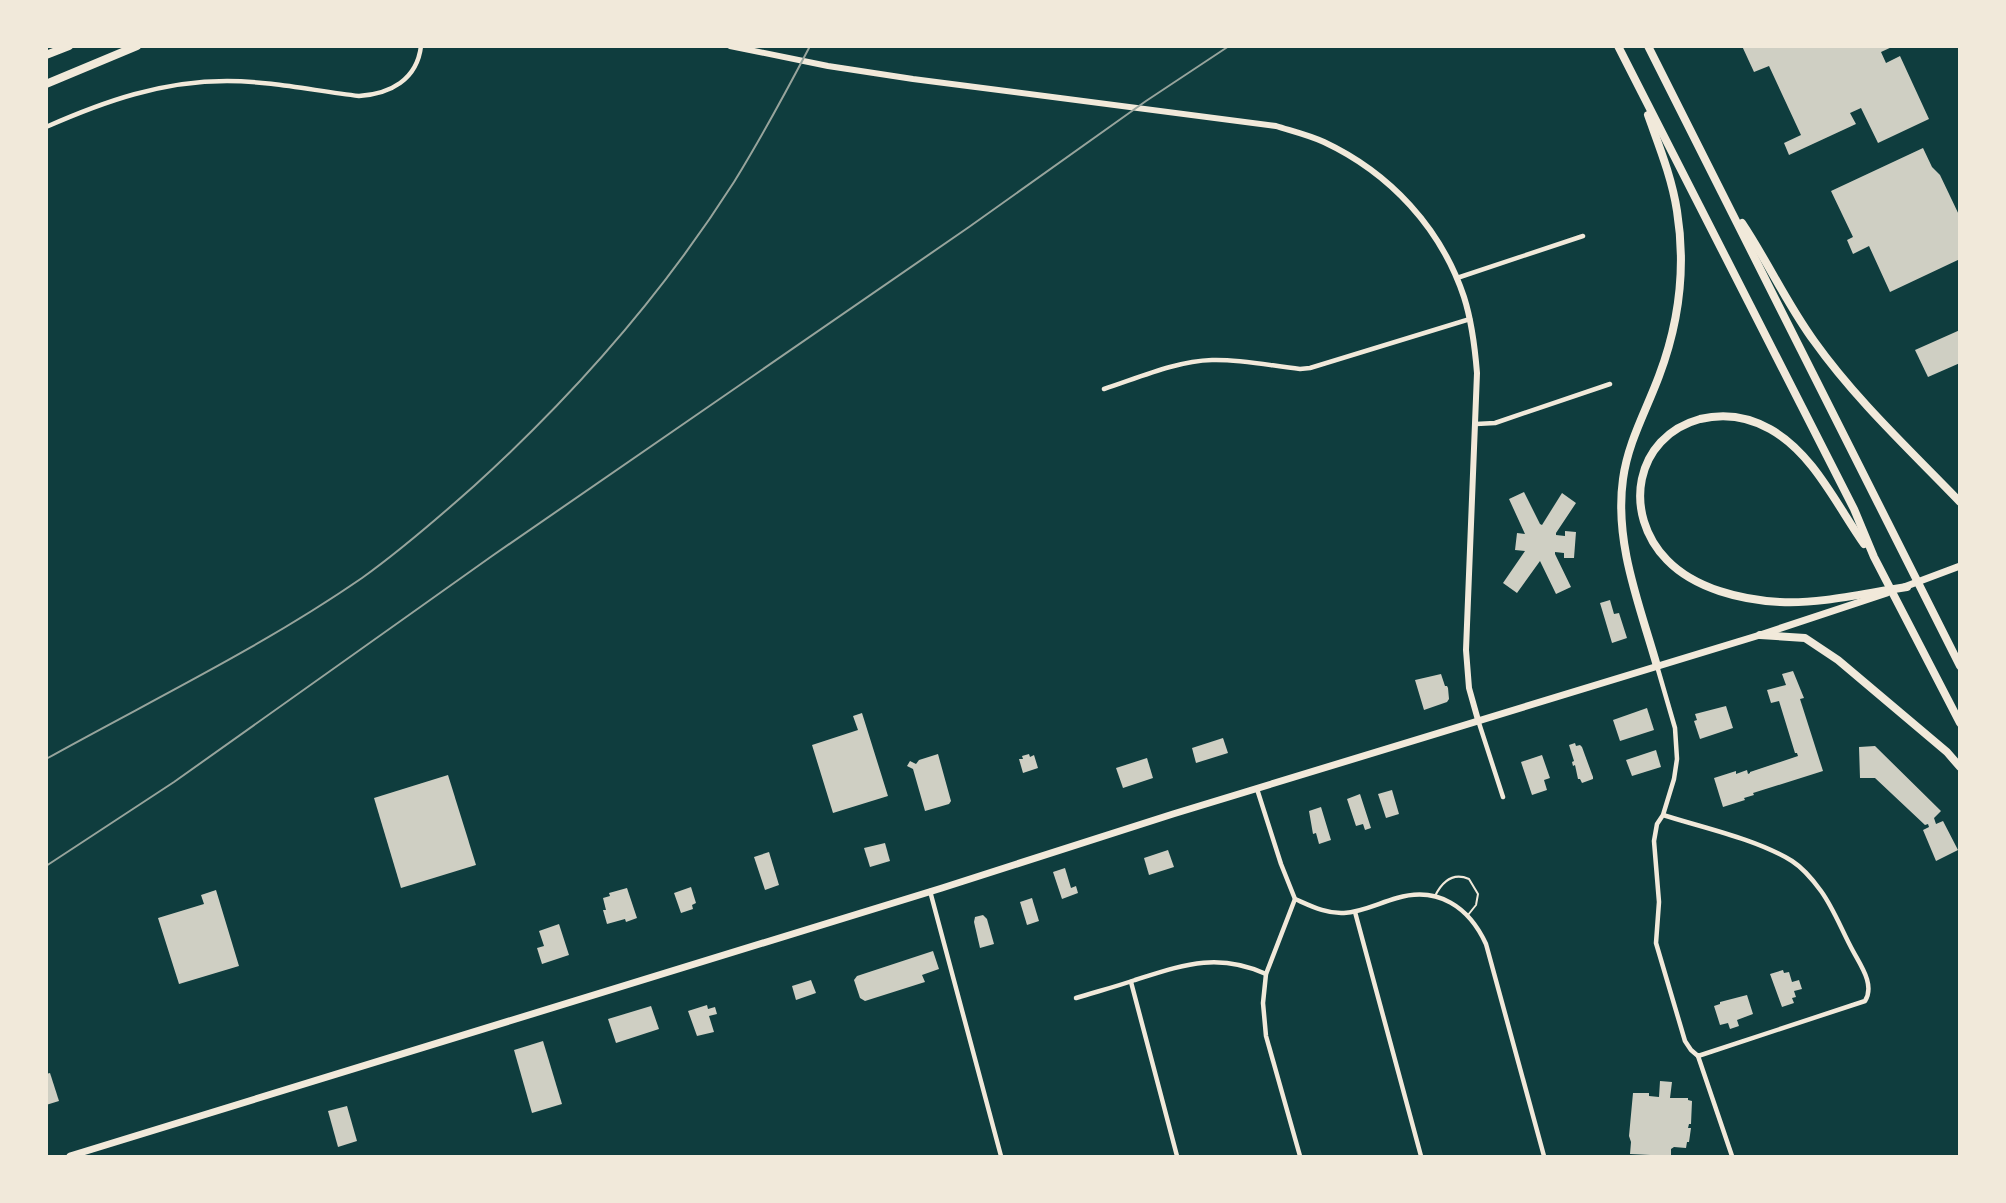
<svg xmlns="http://www.w3.org/2000/svg" width="2006" height="1203" font-family="Barlow,sans-serif">
	<style>
		.building { fill: #cfcfc3 }
		.lines { fill: none; stroke-linecap: round; stroke-linejoin: round }
		.service { stroke: #f1e9da; stroke-width: 2 }
		.minor { stroke: #f1e9da; stroke-width: 4.5 }
		.tertiary { stroke: #f1e9da; stroke-width: 6 }
		.secondary { stroke: #f1e9da; stroke-width: 7 }
		.motorway { stroke: #f1e9da; stroke-width: 8 }
		.rail { stroke: #97a49c; stroke-width: 2 }
	</style>
	<rect width="100%" height="100%" fill="#0f3d3e"/>
	<g class="building">
		<path d="M1742,46H1894L1881,52L1886,63L1900,56L1929,119L1878,143L1861,108L1850,113L1856,124L1789,155L1784,143L1801,135L1769,66L1754,72Z"/>
		<path d="M1923,148L1932,167L1940,175L1960,217V259L1890,292L1869,246L1853,254L1847,240L1853,237L1831,191Z"/>
		<path d="M1960,330V363L1928,377L1915,350Z"/>
		<path d="M1524,492L1540,524L1542,525L1562,493L1576,503L1556,533V535L1565,536V531L1576,532L1574,558H1564V553L1555,552V554L1571,587L1556,594L1540,561L1517,593L1503,583L1525,551L1515,550L1517,533L1525,534L1509,499Z"/>
		<path d="M1610,600L1614,614L1619,613L1627,638L1612,643L1600,603Z"/>
		<path d="M1793,671L1804,698L1800,699L1823,771L1753,793L1754,795L1744,798L1745,800L1723,807L1714,778L1736,771V774L1747,770L1748,774L1750,773V772L1798,756L1797,753H1795L1779,701L1771,703L1767,690L1786,685L1782,674Z"/>
		<path d="M1441,674L1445,686H1447L1448,688L1449,699L1447,702L1424,710L1415,680Z"/>
		<path d="M1726,706L1733,728L1700,739L1694,721L1697,720L1695,714Z"/>
		<path d="M1647,708L1654,730L1620,741L1613,720Z"/>
		<path d="M862,713L888,796L833,813L812,745L858,730L853,716Z"/>
		<path d="M1223,738L1228,753L1196,763L1192,748Z"/>
		<path d="M1575,743L1576,746L1580,745L1582,747L1593,777V779L1582,783L1580,779H1578L1575,765L1573,766L1572,762L1574,761L1569,745Z"/>
		<path d="M1875,746L1941,811L1934,818L1936,824L1943,821L1958,850L1936,861L1923,830L1929,827L1928,824L1925,825L1875,778H1860L1859,747Z"/>
		<path d="M1656,750L1661,767L1632,776L1626,760Z"/>
		<path d="M938,754L951,801L949,804L925,811L913,769L907,766L910,761L916,764L919,760Z"/>
		<path d="M1029,754L1030,757L1034,755L1038,768L1023,773L1019,759H1023L1022,756Z"/>
		<path d="M1542,755L1550,778L1544,780L1547,790L1532,795L1521,762Z"/>
		<path d="M1147,758L1153,778L1123,788L1116,768Z"/>
		<path d="M448,775L476,865L401,888L374,798Z"/>
		<path d="M1392,790L1399,814L1386,818L1378,794Z"/>
		<path d="M1360,794L1371,828L1365,830L1363,824L1356,826L1347,799Z"/>
		<path d="M1321,807L1331,840L1319,844L1316,833L1313,834L1309,811Z"/>
		<path d="M885,843L890,861L870,867L864,848Z"/>
		<path d="M1168,850L1174,867L1149,875L1144,858Z"/>
		<path d="M769,852L779,885L765,890L754,857Z"/>
		<path d="M1065,868L1071,888L1076,886L1078,893L1062,899L1053,872Z"/>
		<path d="M691,887L696,903L692,905L693,909L681,913L674,893Z"/>
		<path d="M627,888L637,918L626,922L625,919L607,924L603,910H606L603,898L610,896L609,893Z"/>
		<path d="M216,890L239,966L179,984L158,918L204,904L201,895Z"/>
		<path d="M1032,898L1039,921L1027,925L1020,902Z"/>
		<path d="M983,915L987,919L994,944L980,948L974,922L975,917Z"/>
		<path d="M559,924L569,955L542,964L537,948L544,946L539,931Z"/>
		<path d="M933,951L939,969L922,975L925,982L865,1001L860,998L854,980L857,976Z"/>
		<path d="M1783,970L1784,973L1789,972L1792,982L1799,980L1802,989L1794,991L1796,997L1792,998L1794,1003L1782,1007L1770,974Z"/>
		<path d="M811,980L816,993L796,1000L792,986Z"/>
		<path d="M1747,995L1753,1014L1737,1020L1739,1026L1730,1029L1728,1023L1720,1025L1714,1006L1720,1004V1002Z"/>
		<path d="M707,1005L708,1009L715,1007L717,1014L709,1016L714,1032L697,1036L688,1011Z"/>
		<path d="M651,1006L659,1029L616,1043L608,1019Z"/>
		<path d="M543,1041L562,1104L532,1113L514,1050Z"/>
		<path d="M50,1073L59,1101L46,1105V1074Z"/>
		<path d="M1660,1081L1672,1082L1670,1098H1688V1100L1692,1101L1691,1124H1689L1688,1128H1691L1689,1142H1687L1686,1148L1674,1147L1671,1149V1156L1630,1154L1631,1142L1629,1136L1633,1093H1649V1096L1659,1097Z"/>
		<path d="M347,1106L357,1141L338,1147L328,1111Z"/>
	</g>
	<g class="lines">
		<path class="service" d="M1435,896C1442,882 1453,872 1469,879L1478,894L1476,905L1468,915"/>
		<g class="minor">
			<path d="M46,127C105,101 162,81 227,81C271,81 315,91 359,96C390,94 417,80 421,46"/>
			<path d="M1457,278L1583,236"/>
			<path d="M1104,389C1138,378 1176,361 1212,360C1241,359 1272,366 1300,369L1310,368L1470,319"/>
			<path d="M1476,424L1495,423L1610,384"/>
			<path d="M1657,666L1675,728L1677,759L1674,779L1663,815L1657,824L1654,841L1659,902L1656,943L1685,1041L1691,1050L1698,1056L1865,1001C1875,985 1861,966 1853,951C1842,931 1834,909 1821,891C1813,880 1803,868 1792,861C1756,839 1704,828 1663,815"/>
			<path d="M1478,720L1503,797"/>
			<path d="M1257,789L1281,864L1295,899C1311,906 1326,914 1344,913C1362,912 1379,903 1397,898C1438,886 1469,907 1486,944L1544,1156"/>
			<path d="M930,891L1001,1156"/>
			<path d="M1295,899L1266,974L1263,1003L1266,1036L1300,1156"/>
			<path d="M1355,912L1421,1156"/>
			<path d="M1131,982L1177,1156"/>
			<path d="M1076,998C1095,992 1115,987 1135,980C1183,965 1217,952 1266,974"/>
			<path d="M1698,1056L1732,1156"/>
		</g>
		<path class="tertiary" d="M730,46L828,66L913,79L1276,126C1292,131 1309,135 1324,142C1390,173 1441,228 1464,297C1472,322 1475,348 1477,373L1466,650L1469,688L1478,720"/>
		<g class="secondary">
			<path d="M1904,587L1960,566"/>
			<path d="M70,1156L942,888L1173,814L1760,635L1887,593"/>
		</g>
		<g class="motorway">
			<path d="M1618,46L1854,509L1874,557L1960,723"/>
			<path d="M1648,46L1960,666"/>
			<path d="M46,55L69,46"/>
			<path d="M46,84L137,46"/>
			<path d="M1648,115C1659,146 1672,178 1677,211C1686,267 1679,323 1659,376C1646,411 1628,442 1623,479C1614,543 1640,606 1657,666"/>
			<path d="M1742,223C1768,262 1787,304 1814,341C1856,400 1910,450 1960,502"/>
			<path d="M1864,544C1836,504 1813,453 1770,429C1747,416 1725,413 1700,419C1634,437 1622,514 1667,560C1695,589 1742,600 1780,602C1822,604 1865,593 1907,587"/>
			<path d="M1760,635L1805,638L1838,660L1947,752L1960,767"/>
		</g>
		<g class="rail">
			<path d="M46,759C152,700 262,647 362,578C401,550 438,518 474,486C573,396 662,295 734,182C761,138 786,92 810,46"/>
			<path d="M46,866L174,782L492,556L969,227L1146,101L1229,46"/>
		</g>
	</g>
	<rect width="2006" height="1203" fill="none" stroke="#f1e9da" stroke-width="96"/>
</svg>
